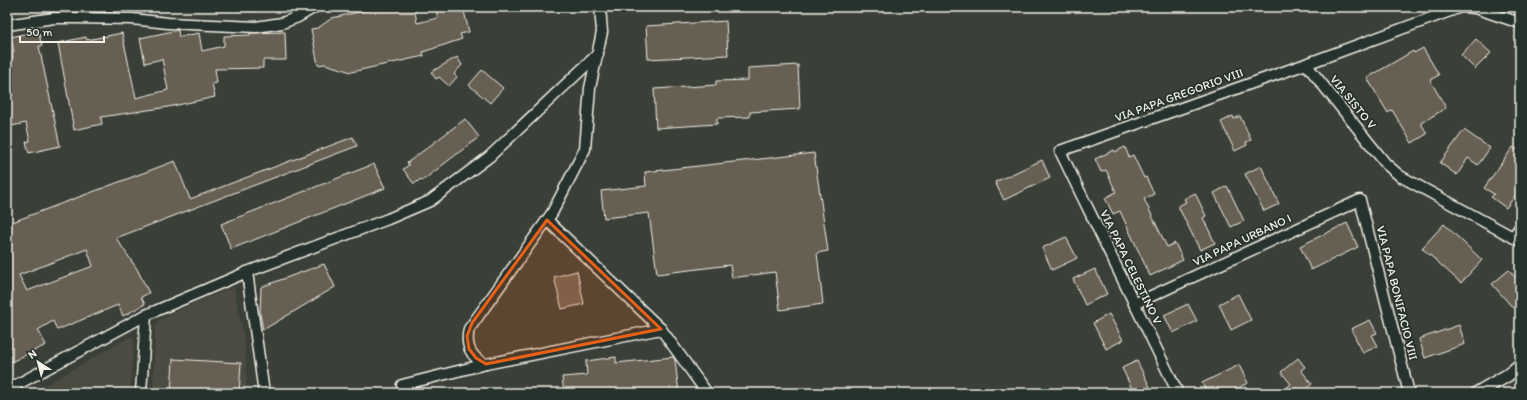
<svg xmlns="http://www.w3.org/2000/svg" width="1527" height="400" font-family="Itim,sans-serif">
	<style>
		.built { fill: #4b4c43 }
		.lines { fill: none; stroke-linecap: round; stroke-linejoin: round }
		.stream { stroke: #8c9f9e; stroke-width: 3.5 }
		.building { fill: #685e53; stroke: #f4f1e8; fill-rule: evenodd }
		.minor-casing { stroke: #f4f1e8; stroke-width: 13 }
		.tertiary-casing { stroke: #f4f1e8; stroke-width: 15 }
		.minor { stroke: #26332d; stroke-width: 10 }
		.tertiary { stroke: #26332d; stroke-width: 12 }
		.marked { fill: #e96117; fill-opacity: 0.2; stroke: #e96117; stroke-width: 3; stroke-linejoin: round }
		.labels { text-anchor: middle; stroke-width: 3.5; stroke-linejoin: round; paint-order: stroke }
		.street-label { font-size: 12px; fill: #f4f1e8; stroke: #26332d }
	</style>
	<rect width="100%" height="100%" fill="#3a4038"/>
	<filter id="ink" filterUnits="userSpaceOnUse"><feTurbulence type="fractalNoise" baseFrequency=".025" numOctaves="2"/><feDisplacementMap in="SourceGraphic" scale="8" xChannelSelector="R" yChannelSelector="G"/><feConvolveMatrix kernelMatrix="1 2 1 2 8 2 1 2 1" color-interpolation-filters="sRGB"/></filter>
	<g filter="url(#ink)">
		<g class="built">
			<path d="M234,287L245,345L247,393H153L155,327L159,320L194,303Z"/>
			<path d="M131,336L134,339L130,393H32Z"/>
		</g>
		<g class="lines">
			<path class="stream" d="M216,7L253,10L283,7"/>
		</g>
		<g class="building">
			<path d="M381,7H414L417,23L438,18L435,7H463L469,32L460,34L462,39L423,52L424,56L351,72L325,64L318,65L311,29L318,28L332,18Z"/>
			<path d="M726,21L728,55L648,59L646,26Z"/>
			<path d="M178,30L179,37L199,33L202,51L224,46V36L250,35V33L285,32L286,60H263V68L215,69L217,83L212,84L215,97L168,107L101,117L102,124L74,130L58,43L86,37L87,40L122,33L136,98L168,90L162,59L145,63L140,38Z"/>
			<path d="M37,31L39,34L42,46H39L60,146L29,153L26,142L30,141L26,123L7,127V59L13,58L12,52H14L11,37Z"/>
			<path d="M1476,39L1491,53L1475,69L1461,55Z"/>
			<path d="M1423,48L1439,75L1430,80L1446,108L1421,123L1427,134L1412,143L1392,110L1388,113L1367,78L1413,51L1414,53Z"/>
			<path d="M457,57L462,65L454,74L457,77L449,86L439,77L436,79L431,72Z"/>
			<path d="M798,65L800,109L750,112V117L717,118V124L656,128L654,89L716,85V81L748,80V68Z"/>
			<path d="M482,70L503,88L490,103L469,85Z"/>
			<path d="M1233,116L1234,119L1240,116L1251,140L1246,142L1247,145L1235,151L1221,122Z"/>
			<path d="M465,119L479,137L422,181L421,179L414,184L403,169L409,165L407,163Z"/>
			<path d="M1464,130L1490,148L1478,165L1468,158L1457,175L1440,163Z"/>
			<path d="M353,137L357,146L116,238L137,269L149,293L141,297L145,304L123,316L118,305L57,330L53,321L38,330L46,345L7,364V224L175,161L190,199ZM87,249L93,266L27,291L19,275Z"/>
			<path d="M1125,147L1129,157L1133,155L1144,178L1146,177L1154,194L1144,199L1167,247L1175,243L1183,260L1150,276L1120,211L1113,214L1105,198L1116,192L1106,170L1101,172L1095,159L1114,150L1115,152Z"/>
			<path d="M1513,147L1520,151V189L1506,208L1491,197L1494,194L1484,188Z"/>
			<path d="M814,153L828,251L817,253L823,304L780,310L775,272L732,278L730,265L657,274L649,213L604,218L601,191L646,186L645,172Z"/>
			<path d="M1042,160L1050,178L1004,200L995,182Z"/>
			<path d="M374,164L385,188L231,249L221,224Z"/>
			<path d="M1261,166L1279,204L1264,211L1245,174Z"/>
			<path d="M1227,186L1244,221L1231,227L1214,193Z"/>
			<path d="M1195,193L1206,216L1203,218L1215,243L1200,250L1178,206L1186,202L1184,199Z"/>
			<path d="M1347,223L1358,247L1311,270L1300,246Z"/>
			<path d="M1444,224L1482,260L1461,283L1422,248Z"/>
			<path d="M1066,237L1077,258L1052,270L1042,248Z"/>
			<path d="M324,264L335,287L263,330L260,314L261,287Z"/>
			<path d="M1095,269L1107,294L1085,305L1073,279Z"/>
			<path d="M1509,270L1520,283V302L1513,308L1492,284Z"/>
			<path d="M577,271L584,304L562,309L554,277Z"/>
			<path d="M1238,294L1251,320L1231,330L1219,304Z"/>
			<path d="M1188,304L1197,321L1173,333L1164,315Z"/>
			<path d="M1109,314L1123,340L1106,349L1093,323Z"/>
			<path d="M1370,320L1377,333L1372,335L1378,346L1363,353L1351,329Z"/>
			<path d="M1459,325L1465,344L1425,358L1419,339Z"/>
			<path d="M616,357V363L673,357L675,360L679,393H564L562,377L587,375L586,361Z"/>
			<path d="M1298,358L1305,367L1301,370L1312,384L1301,393H1290L1286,388L1291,384L1281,372Z"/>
			<path d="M173,359L241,363L239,393H171Z"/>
			<path d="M1137,361L1150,387L1137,393H1134L1122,368Z"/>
			<path d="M1239,365L1248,383L1228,393H1207L1202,383Z"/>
		</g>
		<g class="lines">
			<g class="minor-casing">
				<g id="minor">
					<path d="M1463,7L1475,8L1520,23"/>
					<path d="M7,25L54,18H76L132,19L168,23L256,27L282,23L298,17L315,7"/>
					<path d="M1306,64L1386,164L1400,176L1520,241"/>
					<path d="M547,220L661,329L707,393"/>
					<path d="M1513,237L1520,227"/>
					<path d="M247,272L264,393"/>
					<path d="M1134,304L1360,200L1409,393"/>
					<path d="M486,364C471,358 465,345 469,329L552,213L585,149L590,88L602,32L600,7"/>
					<path d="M402,385L486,364L661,329"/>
					<path d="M7,390L146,315L247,272L388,219L430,201L489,157L598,54"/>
					<path d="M141,393L146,315"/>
					<path d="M1178,393L1060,151L1306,64L1461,7"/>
				</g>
			</g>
			<g class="tertiary-casing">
				<path id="tertiary" d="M1477,393L1508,375L1520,365"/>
			</g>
			<use href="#minor" class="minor"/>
			<use href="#tertiary" class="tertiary"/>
		</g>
	</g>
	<path class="marked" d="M547,220L661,329L486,364L476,358L469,349L467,336L472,323Z"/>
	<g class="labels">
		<g class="street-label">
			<text transform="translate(1179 95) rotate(-20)" y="4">VIA PAPA GREGORIO VIII</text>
			<text transform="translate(1353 102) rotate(51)" y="4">VIA SISTO V</text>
			<text transform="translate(1242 240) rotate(-25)" y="4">VIA PAPA URBANO I</text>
			<text transform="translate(1131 267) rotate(64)" y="4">VIA PAPA CELESTINO V</text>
			<text transform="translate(1397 293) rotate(76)" y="4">VIA PAPA BONIFACIO VIII</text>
		</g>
	</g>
	<rect width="1527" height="400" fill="none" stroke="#26332d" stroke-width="24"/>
	<rect x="12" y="12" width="1503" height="376" fill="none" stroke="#f4f1e8" stroke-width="1.5" filter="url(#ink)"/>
	<g transform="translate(38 362) rotate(324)" stroke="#26332d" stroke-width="3" paint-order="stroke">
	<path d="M0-3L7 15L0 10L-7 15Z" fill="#f4f1e8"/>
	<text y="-6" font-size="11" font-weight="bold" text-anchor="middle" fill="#f4f1e8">N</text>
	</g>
	<path d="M20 36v6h84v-6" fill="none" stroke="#f4f1e8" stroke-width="2"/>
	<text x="26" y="36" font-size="12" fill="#f4f1e8" stroke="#26332d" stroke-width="3" paint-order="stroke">50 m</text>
</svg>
